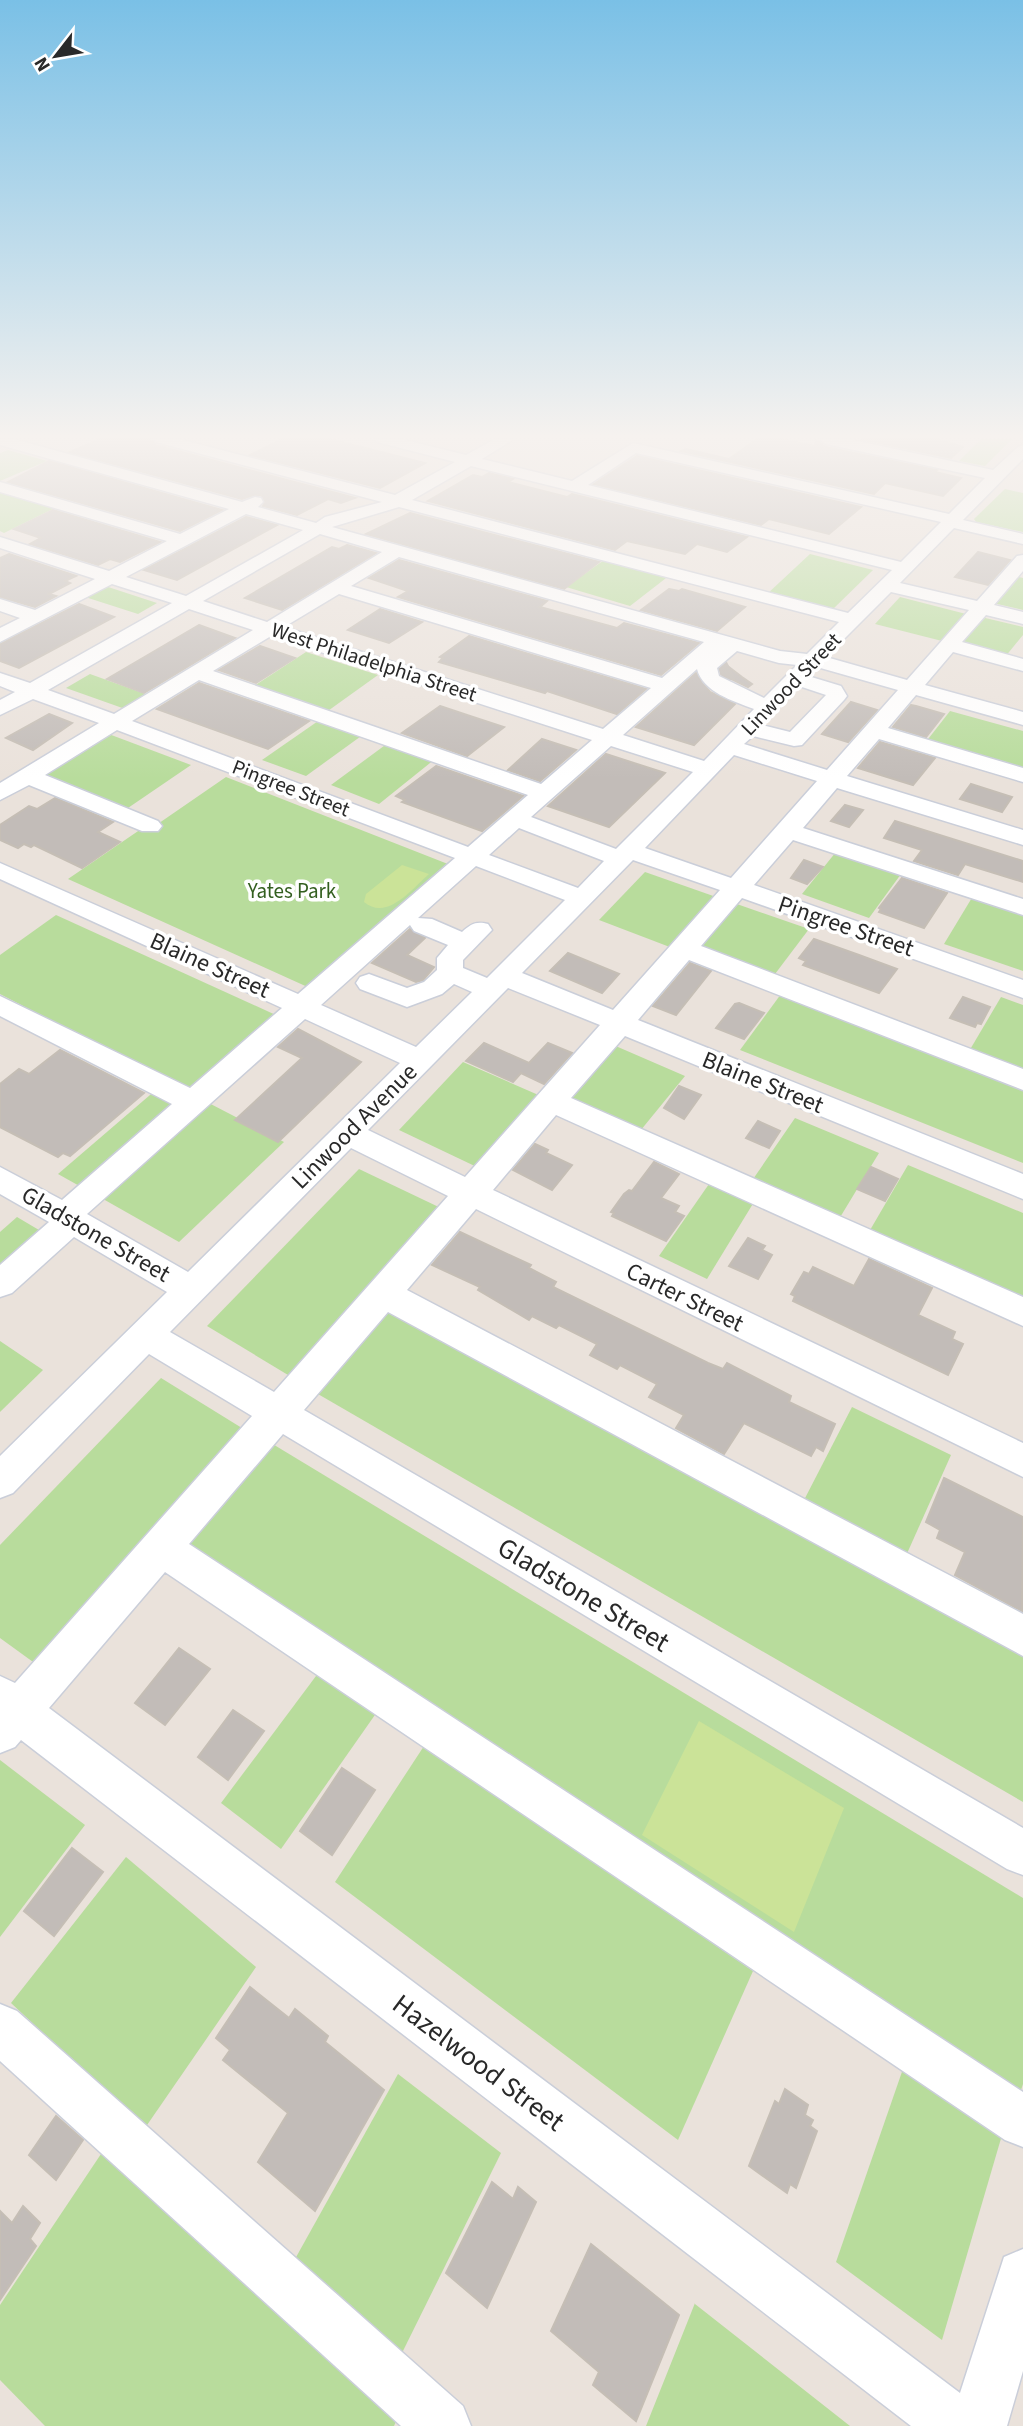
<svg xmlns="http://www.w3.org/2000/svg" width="1023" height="2426" font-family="'Source Sans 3',sans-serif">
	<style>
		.green { fill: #b8dc9c }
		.pitch { fill: #cbe398 }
		.building { fill: #c2bcb8; stroke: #c5beb5; stroke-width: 2 }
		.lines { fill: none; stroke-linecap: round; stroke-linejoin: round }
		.minor-tunnel { stroke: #c3bdb7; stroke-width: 23; stroke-dasharray: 23 11; stroke-linecap: butt }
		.minor-casing { stroke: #caced9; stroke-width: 3 }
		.minor { fill: #fff; fill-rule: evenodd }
		.labels { text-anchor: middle; stroke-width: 7; stroke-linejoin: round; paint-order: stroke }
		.far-street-label { font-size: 21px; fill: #292929; stroke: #fff }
		.far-park-label { font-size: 21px; fill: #335f1f; stroke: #fff }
		.street-label { font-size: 24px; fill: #292929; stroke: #fff }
		.near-street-label { font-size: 28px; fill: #292929; stroke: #fff }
	</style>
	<rect width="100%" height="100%" fill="#eae2db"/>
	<g class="green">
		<path d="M981,439H1012L985,466L959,461Z"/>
		<path d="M8,450L47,461L0,481V453Z"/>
		<path d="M1005,489L1023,493V532L976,522L974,519Z"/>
		<path d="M0,490L57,507L4,533L0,531Z"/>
		<path d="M810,554L873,570L831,611L766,595Z"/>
		<path d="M607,558L670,575L630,606L566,587Z"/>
		<path d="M1015,576L1023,578V610L993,603Z"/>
		<path d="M102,585L157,603L138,614L82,596Z"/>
		<path d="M900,597L970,615L946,642L875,624Z"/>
		<path d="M981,617L1023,627V635L1005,657L957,645Z"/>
		<path d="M306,652L378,675L325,713L251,688Z"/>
		<path d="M90,674L151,696L128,710L66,688Z"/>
		<path d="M950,711L1023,731V771L925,743Z"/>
		<path d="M321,719L364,734L306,776L262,760Z"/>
		<path d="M106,733L191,765L125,810L38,776Z"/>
		<path d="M388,743L435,759L379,804L331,785Z"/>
		<path d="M226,777L453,866L312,989L68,879L144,827L149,830Z"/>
		<path d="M836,852L901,874L869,918L802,894Z"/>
		<path d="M645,872L719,898L675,949L599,920Z"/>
		<path d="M973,896L1023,912V971L944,944Z"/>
		<path d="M731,902L809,929L772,978L693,949Z"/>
		<path d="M56,915L278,1016L191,1093L0,994V955Z"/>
		<path d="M781,994L1023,1086V1163L740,1050Z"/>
		<path d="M1001,997L1023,1005V1074L968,1053Z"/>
		<path d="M611,1044L685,1076L636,1136L561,1102Z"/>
		<path d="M463,1062L543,1097L481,1169L399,1130Z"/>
		<path d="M157,1089L182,1102L83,1188L58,1174Z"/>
		<path d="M203,1100L284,1142L179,1242L96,1195Z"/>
		<path d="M795,1118L879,1153L836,1224L749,1185Z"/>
		<path d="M908,1165L1023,1213V1306L866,1237Z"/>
		<path d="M359,1169L445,1210L298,1381L207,1326Z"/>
		<path d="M709,1184L754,1202L707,1279L659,1256Z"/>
		<path d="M17,1217L44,1233L0,1273V1232Z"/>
		<path d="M384,1303L1023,1646V1802L311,1390Z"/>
		<path d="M0,1341L43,1370L0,1412Z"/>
		<path d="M161,1378L250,1433L40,1667L0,1638V1545Z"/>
		<path d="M852,1407L951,1455L905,1558L802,1504Z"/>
		<path d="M266,1440L1023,1898V2084L1018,2099L178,1542Z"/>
		<path d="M319,1672L377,1712L281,1849L221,1803Z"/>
		<path d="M424,1746L753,1971L678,2140L335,1882Z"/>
		<path d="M0,1760L85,1825L0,1937Z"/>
		<path d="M126,1857L256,1967L145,2128L11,2003Z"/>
		<path d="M904,2066L1002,2135L942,2340L836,2262Z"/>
		<path d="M398,2074L501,2153L398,2361L290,2268Z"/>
		<path d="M103,2151L398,2417L394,2426H45L0,2380V2305Z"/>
		<path d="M695,2303V2304L850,2426H646Z"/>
	</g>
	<g class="pitch">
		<path d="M402,865L429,874C411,890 387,921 364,902L366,894Z"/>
		<path d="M699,1721L844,1808L794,1932L642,1835Z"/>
	</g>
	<g class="building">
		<path d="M100,439H150L155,445L355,498L341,503L328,499L297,515L263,506L265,501L261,495H254L242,499L70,452Z"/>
		<path d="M282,439H330L425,463L380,488L250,455Z"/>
		<path d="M757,439H782L815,446L816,440L825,447L937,470L935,472L961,478L943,496L885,483L874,494L681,451L686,449L729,459Z"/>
		<path d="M861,439H937L963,447L951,458Z"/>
		<path d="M637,456L861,507L829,534L769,519L761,525L594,484Z"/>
		<path d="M49,461L222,510L180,531L8,482Z"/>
		<path d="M489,473L513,479L508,482L567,497L572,494L747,537L727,552L697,544L685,554L627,541L615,550L428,501L473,475L482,477Z"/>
		<path d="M53,510L160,542L120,562L110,559L98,565L30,544L41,538L14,529Z"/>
		<path d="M410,513L599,562L564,589L366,534Z"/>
		<path d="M246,517L277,525L177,580L144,570Z"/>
		<path d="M347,545L376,553L282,610L245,598L332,547L339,549Z"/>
		<path d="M978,552L1010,560L988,585L955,577Z"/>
		<path d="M9,554L76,576L65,581L70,583L49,594L56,596L35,607L0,597V558Z"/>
		<path d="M399,560L547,601L540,607L617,628L624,623L699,643L661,675L398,597L408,591L369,578Z"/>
		<path d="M669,589L679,591L682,589L745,607L717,631L641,610Z"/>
		<path d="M79,604L114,617L19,668L0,661V644Z"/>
		<path d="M380,609L422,622L389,643L348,630Z"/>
		<path d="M199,625L235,638L144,693L107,679Z"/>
		<path d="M469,636L646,689L617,714L547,691L545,693L439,662L443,658L440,657Z"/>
		<path d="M260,646L295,658L256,683L219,670Z"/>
		<path d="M725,664L742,677L752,684L748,687L721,674L720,669Z"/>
		<path d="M696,673L710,692L735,704L694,745L636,727Z"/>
		<path d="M199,683L309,721L268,749L157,709Z"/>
		<path d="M851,702L877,710L848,742L822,734Z"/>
		<path d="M911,705L916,706L944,714L926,737L893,727Z"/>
		<path d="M440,706L470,716L504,727L467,756L402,733Z"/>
		<path d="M49,714L72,723L33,750L6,738Z"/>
		<path d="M542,739L576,750L540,781L508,770Z"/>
		<path d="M880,742L935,758L913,785L858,768Z"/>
		<path d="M606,754L665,773L609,827L548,806Z"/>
		<path d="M436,766L523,796L482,831L402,802L405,800L396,796Z"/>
		<path d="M971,784L1012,797L1002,812L960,799Z"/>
		<path d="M55,798L113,822L98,832L120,842L82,868L34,845L31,847L24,844L18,848L0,840V825L29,806L37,809Z"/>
		<path d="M845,805L863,810L849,827L831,821Z"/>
		<path d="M895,821L1023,861V882L965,864L958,875L914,861L922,850L884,838Z"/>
		<path d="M804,860L823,867L807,884L791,878Z"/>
		<path d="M902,878L947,893L924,928L879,912L881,909L879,908Z"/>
		<path d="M410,929L425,938L407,955L434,967L423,980L416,982L372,963Z"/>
		<path d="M814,939L859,955L897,969L879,993L803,965L806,961L799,958Z"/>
		<path d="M568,953L619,974L602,993L550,971Z"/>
		<path d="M690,963L711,971L676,1015L653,1006Z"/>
		<path d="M963,997L990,1007L981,1024L977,1023L975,1027L950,1018Z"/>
		<path d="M739,1003L764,1013L744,1039L716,1028L735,1004Z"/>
		<path d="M298,1029L361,1062L278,1142L235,1120L302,1058L278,1047Z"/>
		<path d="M484,1043L529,1063L548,1043L572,1053L544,1084L521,1073L513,1082L466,1061Z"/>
		<path d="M60,1050L144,1093L70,1156L63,1153L58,1157L0,1127V1084L19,1069L29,1074Z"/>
		<path d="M679,1086L701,1095L684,1119L664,1108Z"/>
		<path d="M758,1121L780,1131L769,1148L746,1138Z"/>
		<path d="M535,1144L548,1150L546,1153L572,1165L552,1190L513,1170Z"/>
		<path d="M654,1162L679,1174L661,1198L679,1206L675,1212L684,1216L666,1241L612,1216L614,1213L611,1212L624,1194L629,1190L632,1191Z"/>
		<path d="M871,1167L898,1179L885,1201L857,1189Z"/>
		<path d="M460,1232L531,1265L529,1268L556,1282L553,1287L708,1363L723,1369L727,1363L791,1396L789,1402L835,1424L823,1451L816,1447L811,1456L744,1423L724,1454L676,1428L684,1415L649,1397L657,1384L620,1365L617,1369L590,1355L597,1344L559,1325L556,1328L532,1316L529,1320L478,1290L480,1287L432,1265Z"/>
		<path d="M748,1238L765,1246L762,1250L772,1255L758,1279L729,1266Z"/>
		<path d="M869,1259L932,1288L918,1315L955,1332L952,1339L963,1344L948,1375L793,1301L795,1296L791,1294L804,1272L809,1274L813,1267L854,1286Z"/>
		<path d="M944,1478L1023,1517L1022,1611L955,1575L965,1552L937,1538L940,1530L926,1522Z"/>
		<path d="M179,1648L210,1669L165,1725L135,1703Z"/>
		<path d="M233,1710L264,1731L228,1780L198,1757Z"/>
		<path d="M342,1768L375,1790L332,1855L300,1831Z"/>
		<path d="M72,1848L103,1872L54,1936L24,1911Z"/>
		<path d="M250,1987L289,2018L295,2009L328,2036L325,2042L384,2090L315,2211L258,2162L288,2113L223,2060L230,2050L216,2038Z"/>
		<path d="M785,2089L808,2105L805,2115L813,2120L810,2126L817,2131L796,2188L790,2184L787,2193L749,2166L775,2101L779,2104Z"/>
		<path d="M56,2116L83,2140L56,2180L29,2155Z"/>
		<path d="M492,2182L513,2199L518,2187L536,2202L487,2308L446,2273Z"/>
		<path d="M23,2206L40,2223L30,2239L36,2246L0,2300V2211L12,2223Z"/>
		<path d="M591,2244L679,2315L636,2421L593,2385L599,2372L551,2331Z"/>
	</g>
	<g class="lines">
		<path class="minor-tunnel" d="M720,673L730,668"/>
		<g class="minor-casing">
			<g id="minor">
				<path d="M0,439H14L242,502L255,497L261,498L263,502L258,507L316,523L325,517L382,502L156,442L153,439H179L395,495L455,462L377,442L374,439H401L466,455L495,439H514L482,459L572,481L633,443L949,514L985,478L826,444L818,439H848L993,470L1018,447L1023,445V459L963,520L1023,534V544L954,528L900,583L977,601L1017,556L1023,555V571L994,605L1023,612V624L986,615L962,642L1023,659V671L953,652L925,685L1023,712V725L916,695L888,728L1023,768V782L879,739L847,776L1023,830V845L837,788L803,828L1023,899V915L793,840L754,885L1023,980V998L742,898L701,946L1023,1069V1090L689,960L638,1020L1023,1174V1199L625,1036L571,1098L1023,1297V1326L556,1115L493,1190L1023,1443V1477L476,1209L407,1290L1023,1614V1656L388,1312L304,1410L1023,1828V1875L1007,1869L283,1434L189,1544L1023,2092V2147L1005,2140L165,1572L49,1708L960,2393L1004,2257L1023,2249V2371L1007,2426H911L21,1740L15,1747L0,1753V1676L15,1683L252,1416L149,1354L13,1493L0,1498V1456L167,1292L74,1237L12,1293L0,1297V1265L49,1222L0,1194V1167L62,1200L172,1104L0,1016V996L190,1088L282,1008L0,879V863L298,994L455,858L117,730L45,775L158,821L162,826L158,831H142L29,785L0,800V783L99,723L33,699L0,715V700L15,692L0,686V673L30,683L172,603L112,584L0,642V628L20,618L0,611V599L35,610L95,579L0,548V537L109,571L167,541L0,492V482L180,534L229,509L0,445ZM636,453L941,522L901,562L588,485ZM471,466L892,570L848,613L412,500ZM399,507L839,622L807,654L780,651L332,527ZM246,514L303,530L186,596L126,577ZM320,534L382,552L267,622L203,601ZM399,557L704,642L662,678L351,586ZM891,592L969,610L907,680L826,657ZM339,594L651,688L603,729L284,627ZM189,609L253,630L114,714L48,690ZM271,636L592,740L541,784L213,671ZM737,651L779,663L797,665L764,698L719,676L717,668ZM817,667L898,690L827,770L744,744L753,736L794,746L802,745L844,700L847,696L841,686L808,676ZM697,669C703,692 733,701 754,709L704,761L623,735ZM199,680L528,795L468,847L132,721ZM799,686L826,695L790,732L762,725ZM611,746L693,772L616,849L531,817ZM734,755L817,781L731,878L645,848ZM519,828L604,861L578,888L489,855ZM633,860L720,890L613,1010L522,973ZM476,866L565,900L487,978L463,968V960L492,930L488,924C476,921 471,924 462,932L432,919L418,918ZM410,925L414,931L448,945L437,958V970L424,982L407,988L369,974L360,977L356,983L360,989L407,1007L442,994L454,984L472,992L416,1047L321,1005ZM508,988L600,1025L465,1177L368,1130ZM305,1019L400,1063L188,1272L87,1214ZM351,1148L448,1196L274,1392L170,1332Z"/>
				<path d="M0,2004L17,2011L463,2406L471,2426H401L0,2061Z"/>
			</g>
		</g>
		<use href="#minor" class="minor"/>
	</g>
	<linearGradient id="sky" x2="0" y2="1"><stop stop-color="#7ac0e6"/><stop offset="0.56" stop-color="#f6f2ef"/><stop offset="1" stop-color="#f6f2ef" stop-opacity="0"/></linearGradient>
	<rect width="1023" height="779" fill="url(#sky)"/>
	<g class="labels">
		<g class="far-street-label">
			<text transform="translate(374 662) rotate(18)" y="7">West Philadelphia Street</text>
			<text transform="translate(791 684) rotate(-46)" y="7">Linwood Street</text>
			<text transform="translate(291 788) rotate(21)" y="7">Pingree Street</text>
		</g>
		<g class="far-park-label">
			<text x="292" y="898">Yates Park</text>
		</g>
		<g class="street-label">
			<text transform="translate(846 926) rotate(19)" y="8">Pingree Street</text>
			<text transform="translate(210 965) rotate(24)" y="8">Blaine Street</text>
			<text transform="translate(763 1082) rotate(22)" y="8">Blaine Street</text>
			<text transform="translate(354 1126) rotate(-45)" y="8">Linwood Avenue</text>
			<text transform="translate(96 1234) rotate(30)" y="8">Gladstone Street</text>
			<text transform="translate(685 1297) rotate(26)" y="8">Carter Street</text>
		</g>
		<g class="near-street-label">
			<text transform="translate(584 1594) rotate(31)" y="10">Gladstone Street</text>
			<text transform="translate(479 2062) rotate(37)" y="10">Hazelwood Street</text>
		</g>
	</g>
	<g transform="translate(56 56) rotate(239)" stroke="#ffffff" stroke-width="5" paint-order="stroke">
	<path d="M0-5L12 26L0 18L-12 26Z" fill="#292929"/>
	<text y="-10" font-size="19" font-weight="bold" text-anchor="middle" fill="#292929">N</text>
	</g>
</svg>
